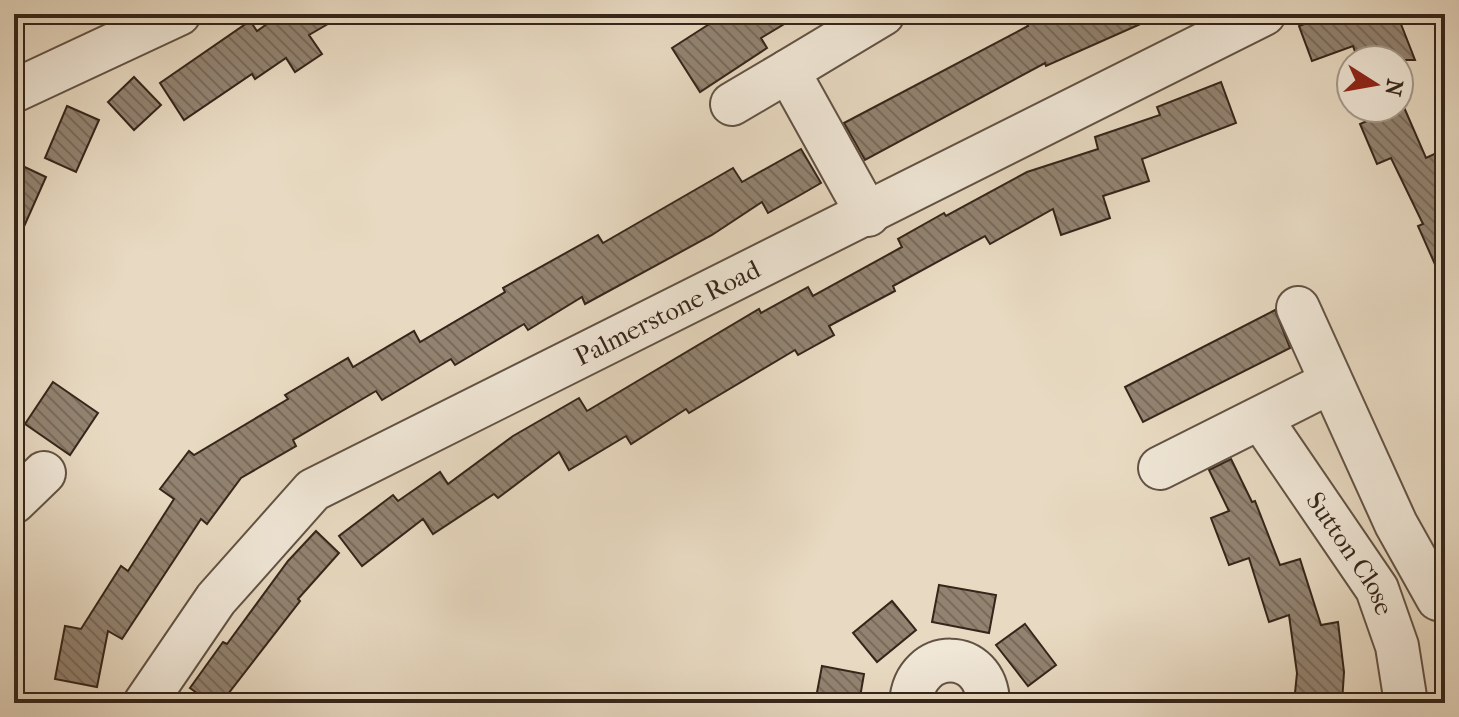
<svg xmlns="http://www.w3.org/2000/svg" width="1459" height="717" font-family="'IM FELL French Canon',serif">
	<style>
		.building { fill: url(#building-back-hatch); stroke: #35251a; stroke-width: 2 }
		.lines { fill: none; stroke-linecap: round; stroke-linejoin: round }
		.minor-casing { stroke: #625244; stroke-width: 46 }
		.minor { stroke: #f0e7d7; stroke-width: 42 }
		.labels { text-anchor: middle; stroke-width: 6; stroke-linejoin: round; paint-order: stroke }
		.street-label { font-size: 26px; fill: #35251a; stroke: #f0e7d7 }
	</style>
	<defs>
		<pattern id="building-back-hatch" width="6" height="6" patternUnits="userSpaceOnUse" patternTransform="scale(2)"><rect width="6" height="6" fill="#928371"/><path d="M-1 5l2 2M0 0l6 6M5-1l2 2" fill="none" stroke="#786b5c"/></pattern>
	</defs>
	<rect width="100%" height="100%" fill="#e8dac2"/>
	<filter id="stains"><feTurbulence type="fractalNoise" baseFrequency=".0025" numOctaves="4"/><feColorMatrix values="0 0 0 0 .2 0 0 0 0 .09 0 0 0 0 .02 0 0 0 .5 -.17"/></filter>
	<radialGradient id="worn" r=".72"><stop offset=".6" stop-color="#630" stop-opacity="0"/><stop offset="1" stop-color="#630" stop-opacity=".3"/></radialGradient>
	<g class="building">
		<path d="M281,14H345L309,35L322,54L295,72L286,58L255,79L252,74L184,120L160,83L250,21L257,31Z"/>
		<path d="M725,14H801L761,38L767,48L700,92L672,48Z"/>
		<path d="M1023,14H1163L1046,66L1045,63L865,160L844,123L1028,26Z"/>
		<path d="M1331,14H1397L1415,60H1358L1353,46L1312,61L1299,26Z"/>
		<path d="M134,77L161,105L134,130L108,102Z"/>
		<path d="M1221,82L1236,123L1142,159L1149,181L1103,196L1110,218L1061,235L1053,209L990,244L985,236L893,286L895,291L829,326L834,335L798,355L795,350L689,413L686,409L631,444L626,436L569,470L559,452L498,498L494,494L433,534L423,519L362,566L339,536L393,495L398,501L440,472L448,484L513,436L579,398L587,411L759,309L761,313L808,287L813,296L902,247L898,239L944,213L946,216L1027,172L1098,149L1095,137L1160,115L1157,107Z"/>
		<path d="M1403,105L1426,158L1445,149V287L1418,226L1423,224L1391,158L1377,164L1360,124Z"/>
		<path d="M67,106L99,120L76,172L45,158Z"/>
		<path d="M801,149L821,183L795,198L768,213L762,202L712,235L585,304L582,297L528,330L524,324L455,365L451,359L382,400L376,391L293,440L296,446L241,478L207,524L201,519L122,639L108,631L97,687L55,679L65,626L81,629L121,566L128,571L174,499L160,489L189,451L194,455L288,399L285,395L348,358L353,367L414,331L420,342L505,292L503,288L598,235L603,243L733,168L742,182Z"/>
		<path d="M14,162L46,177L14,249Z"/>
		<path d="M1275,310L1290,348L1143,422L1125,387Z"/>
		<path d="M53,382L98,413L70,455L25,424Z"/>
		<path d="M1231,459L1252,502L1255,501L1280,565L1300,559L1321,625L1338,622L1344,672L1342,703H1294L1297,673L1289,615L1269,622L1249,558L1229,565L1211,518L1229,511L1209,470Z"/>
		<path d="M316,531L339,553L298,599L300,601L221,703H211L190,688L223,642L227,644L288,561Z"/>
		<path d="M939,585L996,595L989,633L932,622Z"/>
		<path d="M892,601L916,630L877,662L853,633Z"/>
		<path d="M1025,624L1056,665L1028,686L996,645Z"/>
		<path d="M822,666L864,674L859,703H815Z"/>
	</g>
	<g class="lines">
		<g class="minor-casing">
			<g id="minor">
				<path d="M14,91L179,14"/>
				<path d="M732,104L788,71"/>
				<path d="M868,215L788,71L883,14"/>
				<path d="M1298,308L1396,524L1438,599"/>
				<path id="s1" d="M1261,419L1377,589L1397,646L1406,703"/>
				<path d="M1160,468L1315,390"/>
				<path d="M14,502L44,473"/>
				<path id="s2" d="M145,703L216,599L313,490L1264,14"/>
				<path d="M911,703C915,646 987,647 988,703"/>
			</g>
		</g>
		<use href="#minor" class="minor"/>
	</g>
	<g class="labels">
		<g class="street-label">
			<text dy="9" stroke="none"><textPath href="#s2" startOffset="668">Palmerstone Road</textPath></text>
			<text dy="9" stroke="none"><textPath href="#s1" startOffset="162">Sutton Close</textPath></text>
		</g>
	</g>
	<rect width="1459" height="717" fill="none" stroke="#e8dac2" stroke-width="48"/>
	<rect x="16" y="16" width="1427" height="685" fill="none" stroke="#35251a" stroke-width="4"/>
	<rect x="24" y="24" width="1411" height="669" fill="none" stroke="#35251a" stroke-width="2"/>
	<g transform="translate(1375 84) rotate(101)"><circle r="38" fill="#f0e7d7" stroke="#a5998b" stroke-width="2"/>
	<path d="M0-6L14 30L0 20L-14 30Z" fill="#8f2418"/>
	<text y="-12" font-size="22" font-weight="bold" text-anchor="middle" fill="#35251a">N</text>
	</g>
	<rect width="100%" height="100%" filter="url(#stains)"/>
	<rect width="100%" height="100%" fill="url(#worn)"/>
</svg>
